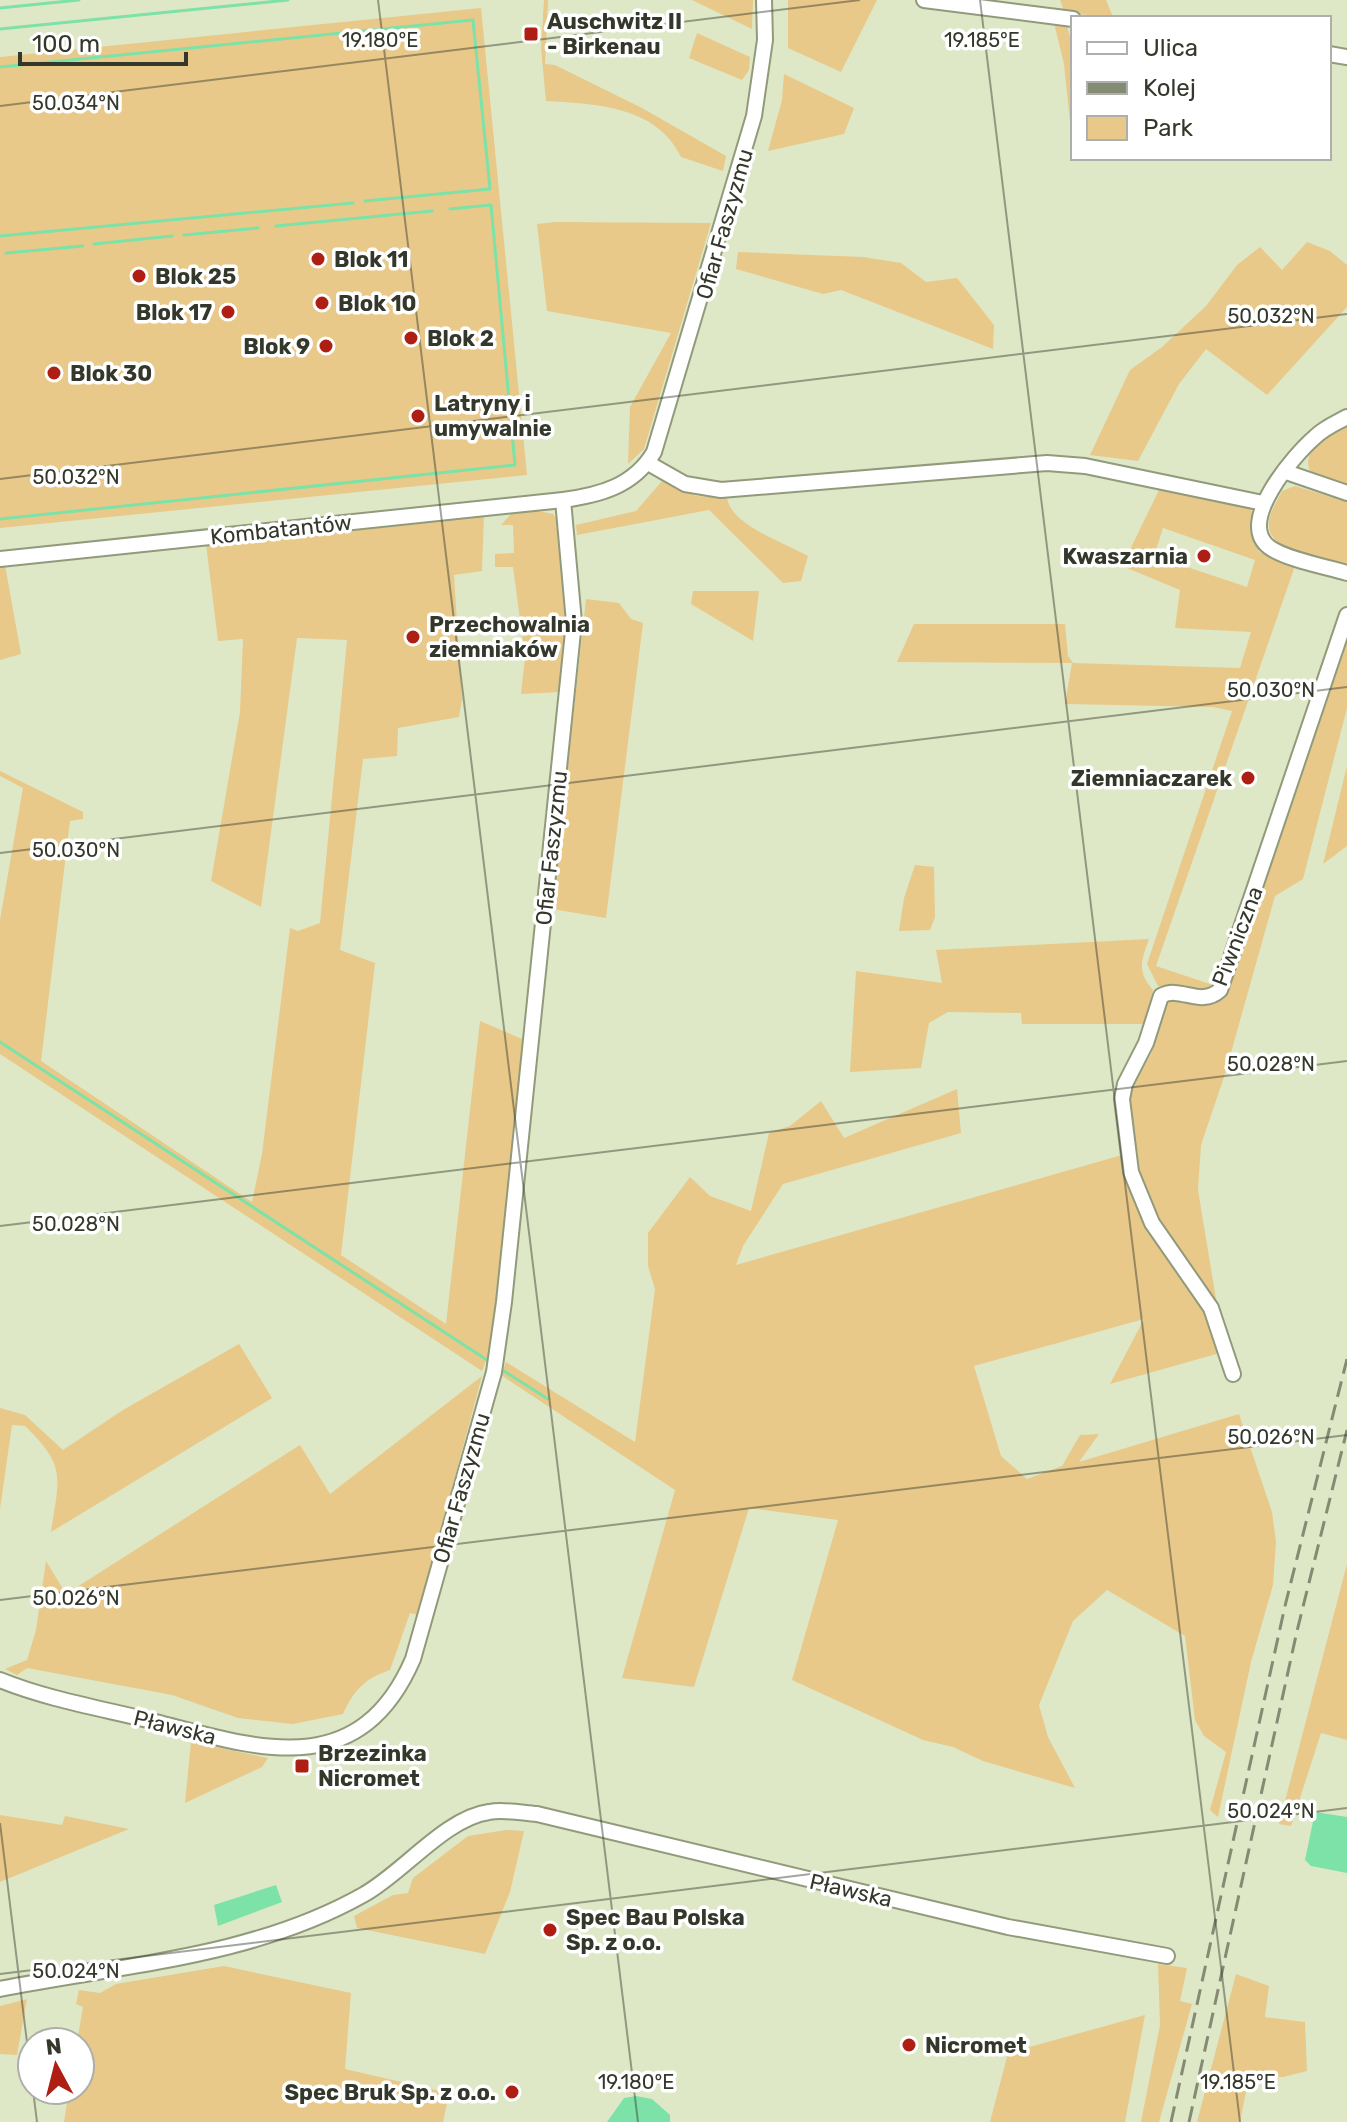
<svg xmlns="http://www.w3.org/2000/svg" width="1347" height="2122" font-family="Rubik,sans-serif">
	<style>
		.green { fill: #e8c989; fill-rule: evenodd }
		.water { fill: #7ce2a8 }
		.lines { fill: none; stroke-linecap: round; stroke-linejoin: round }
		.stream { stroke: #7ce2a8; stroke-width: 3 }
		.minor-casing { stroke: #919a7b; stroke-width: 18 }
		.minor { stroke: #fff; stroke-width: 14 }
		.rail { stroke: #848b75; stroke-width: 3; stroke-dasharray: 16 8; stroke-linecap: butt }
		.ticks { fill: none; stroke: #34382b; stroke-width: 2; stroke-opacity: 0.45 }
		.poi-dot { fill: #ae1e13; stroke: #fff; stroke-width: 3 }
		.labels { text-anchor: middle; stroke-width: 7; stroke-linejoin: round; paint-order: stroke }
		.poi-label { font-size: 22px; font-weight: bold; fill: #34382b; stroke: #fff; text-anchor: start }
		.street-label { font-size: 22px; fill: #34382b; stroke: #fff }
		.ticks-label { font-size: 20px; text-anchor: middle; fill: #34382b; stroke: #fff; stroke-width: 7; stroke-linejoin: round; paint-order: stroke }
	</style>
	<rect width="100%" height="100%" fill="#dee8c7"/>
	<g class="green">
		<path d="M544,0H548L545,64L555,65L642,108L726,156L723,171L681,157C657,106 596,104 546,101L541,48Z"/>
		<path d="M692,0H753L752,29Z"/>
		<path d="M788,0H877L841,72L788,48Z"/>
		<path d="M1060,0H1106L1113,17L1065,13Z"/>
		<path d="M481,8L527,475L0,528V57Z"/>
		<path d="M1054,23H1066L1073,47L1072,141L1064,64Z"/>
		<path d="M697,33L750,57L749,70L742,80L689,58Z"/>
		<path d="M784,74L854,108L844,134L768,151L782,100Z"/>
		<path d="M555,222L711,223L644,449L628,464L630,407L671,333L547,311L537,224Z"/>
		<path d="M1307,242L1330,251L1347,265V307L1267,395L1206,349L1179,384L1138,461L1090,455L1130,370L1162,347L1206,306L1237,265L1260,247L1282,270Z"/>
		<path d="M738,252L863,257L901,263L926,282L957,278L994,325L993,349L841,290L823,294L736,269Z"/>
		<path d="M1347,426V485L1312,476C1298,449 1326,437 1347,426Z"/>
		<path d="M663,480L696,496L727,498C732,526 784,542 808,556L801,581L783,583L709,510L577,535L576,525L636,511Z"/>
		<path d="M1295,486L1347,502V565L1340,566C1318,559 1265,552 1269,521C1270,511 1278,500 1282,491Z"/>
		<path d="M1160,488L1248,505C1258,517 1254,537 1259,552L1295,566L1156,966L1216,986L1204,993L1158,986L1147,964L1232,711L1213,707L1065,704L1072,663L897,662L914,624H1065L1068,656L1073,663L1240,668L1251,632L1175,628L1180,590L1122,566ZM1163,528L1255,560L1247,587L1154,556Z"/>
		<path d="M528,509L553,514L562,526L570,626L561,692L521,694L525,657L513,567H495V554L514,553L513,525H501L511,514Z"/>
		<path d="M484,515L482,571L454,575L462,699L459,717L398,728L397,756L363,759L340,950L375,963L341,1255L446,1324L480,1021L529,1042L491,1348L482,1371L0,1054V920L23,788L0,776V771L83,812V819L70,821L41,1061L252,1202L262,1154L290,928L298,931L320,923L347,640L297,638L261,907L211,881L240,712L243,639L218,641L206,544Z"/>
		<path d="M0,565H5L21,654L0,660Z"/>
		<path d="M693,591H759L753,641L691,604Z"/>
		<path d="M586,599L619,603L631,619L643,623L606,918L552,909Z"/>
		<path d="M1347,634V708L1303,879L1275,896L1225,1074L1201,1145L1198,1190L1217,1305L1155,1217L1138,1168L1130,1133L1129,1091L1151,1054L1161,1007L1172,998L1202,1004L1225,994Z"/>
		<path d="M1347,766V846L1323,864Z"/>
		<path d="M915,865L934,867L935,917L930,930L899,931L904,898Z"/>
		<path d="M1149,939C1141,961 1137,972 1153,990L1145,1024H1022L1021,1013L948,1012L929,1023L921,1068L850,1072L856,971L942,983L936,950Z"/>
		<path d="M957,1089L961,1133L783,1184L743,1246L736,1265L1122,1155L1131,1189L1207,1308L1220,1353L1110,1384L1144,1319L974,1366L1001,1456L1027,1479L1062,1466L1080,1435L1099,1434L1079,1462L1239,1414L1272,1512L1276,1542L1273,1585L1251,1662L1218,1817L1210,1810L1226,1752L1204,1736L1195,1720L1185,1636L1107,1590L1073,1621L1039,1705L1048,1737L1075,1788L983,1761L953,1747L923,1740L792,1680L838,1520L749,1508L694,1687L622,1678L675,1490L501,1375L506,1362L635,1442L655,1289L648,1266V1233L690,1177L710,1196L751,1211L769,1133L790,1126L821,1101L844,1138Z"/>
		<path d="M239,1344L272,1398L51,1532C59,1477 67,1467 25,1426L12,1425L0,1509V1408L25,1415L63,1450L123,1410Z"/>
		<path d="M482,1376L418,1615L410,1613L390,1670C364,1679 354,1690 343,1714L293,1724L238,1718L172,1695L27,1668L17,1675L5,1669L27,1660L36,1630L46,1561L66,1594L300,1445L330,1494Z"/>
		<path d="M1347,1564V1740L1321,1733L1291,1826L1279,1824Z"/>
		<path d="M191,1742L268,1758L262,1767L185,1803Z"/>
		<path d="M0,1815L62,1825L65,1816L129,1829L0,1882Z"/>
		<path d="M506,1830L524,1831L510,1892L485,1954L357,1928L354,1916L393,1895L408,1893L413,1878L468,1836Z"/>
		<path d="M1158,1964L1187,1968L1180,2001L1192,2004L1159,2122H1141L1160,2025Z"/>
		<path d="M224,1966L351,1993L345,2069L449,2093L443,2122H64L69,2090H80V2042H77L83,2007L76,2004L79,1990L100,1993L116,1984Z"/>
		<path d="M1236,1974L1269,1986L1265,2017L1305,2022L1307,2071L1283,2077L1249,2076L1240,2122H1197Z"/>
		<path d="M27,1999L17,2055L0,2054V2006Z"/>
		<path d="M1145,2015L1125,2122H990L1008,2053Z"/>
	</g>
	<g class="water">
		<path d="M1315,1812L1347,1817V1873L1311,1866L1305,1860Z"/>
		<path d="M276,1885L282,1902L218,1926L214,1905Z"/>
		<path d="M636,2096L652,2099L670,2115V2122H607L624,2098Z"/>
	</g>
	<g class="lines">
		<g class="stream">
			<path d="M0,8L79,0"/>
			<path d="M0,29L288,0"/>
			<path d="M0,67L473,20L490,189L365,201"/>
			<path d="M276,226L432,211"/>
			<path d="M184,235L258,228"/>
			<path d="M0,236L353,203"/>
			<path d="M94,244L172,236"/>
			<path d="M6,253L83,246"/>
			<path d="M0,519L515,465L491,205L450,209"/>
			<path d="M0,1042L487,1360"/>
			<path d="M504,1371L548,1399"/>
		</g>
		<g class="minor-casing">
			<g id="minor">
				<path d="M924,0L1073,19"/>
				<path d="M1329,54L1347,57"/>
				<path d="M1347,417C1336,423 1324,428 1315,437C1294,455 1236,522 1269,547C1285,559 1327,567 1347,573"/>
				<path d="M648,463L685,484L721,490L1047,463L1085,466L1263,503"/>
				<path d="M1286,472L1347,493"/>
				<path d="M0,559L563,500C600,495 634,486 654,452L754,116L765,40L764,0"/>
				<path d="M1233,1374L1211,1308L1152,1223L1131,1172L1122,1099L1125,1084L1146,1043L1161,996C1181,985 1200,1008 1220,990L1347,615"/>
				<path d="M0,1680C47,1699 99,1708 148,1720C253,1747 358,1786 413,1659L494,1372L504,1302L574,622L563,500"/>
				<path d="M0,1989C122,1965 253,1957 363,1895C402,1874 445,1818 489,1812C504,1809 522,1813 537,1814L1008,1927L1167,1956"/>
			</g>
		</g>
		<use href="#minor" class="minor"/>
		<g class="rail">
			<path d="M1171,2122L1285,1606L1347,1359"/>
			<path d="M1189,2122L1297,1631L1347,1430"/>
		</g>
	</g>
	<path class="ticks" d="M378,0L638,2122M980,0L1240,2122M0,106L860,0M0,479L1347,314M0,853L1347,687M0,1226L1347,1061M0,1600L1347,1435M0,1823L32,2083M0,1974L1347,1808M33,2090L37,2122"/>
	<g class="poi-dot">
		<rect x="523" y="26" width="16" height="16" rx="4"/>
		<circle cx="318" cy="259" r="8"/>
		<circle cx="139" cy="276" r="8"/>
		<circle cx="322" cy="303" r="8"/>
		<circle cx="228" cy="312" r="8"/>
		<circle cx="411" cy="338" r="8"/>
		<circle cx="326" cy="346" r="8"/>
		<circle cx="54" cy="373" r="8"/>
		<circle cx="418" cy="416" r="8"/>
		<circle cx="1204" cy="556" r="8"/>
		<circle cx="413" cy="637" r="8"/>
		<circle cx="1248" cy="778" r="8"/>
		<rect x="294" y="1758" width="16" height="16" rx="4"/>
		<circle cx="550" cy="1930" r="8"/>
		<circle cx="909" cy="2045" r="8"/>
		<circle cx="512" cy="2092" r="8"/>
	</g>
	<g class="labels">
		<g class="poi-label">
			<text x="547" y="29">Auschwitz II<tspan x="547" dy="25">- Birkenau</tspan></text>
			<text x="334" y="267">Blok 11</text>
			<text x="155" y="284">Blok 25</text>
			<text x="338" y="311">Blok 10</text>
			<text x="212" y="320" text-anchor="end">Blok 17</text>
			<text x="427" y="346">Blok 2</text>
			<text x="310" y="354" text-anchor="end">Blok 9</text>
			<text x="70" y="381">Blok 30</text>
			<text x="434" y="411">Latryny i<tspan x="434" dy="25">umywalnie</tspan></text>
			<text x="1188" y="564" text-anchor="end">Kwaszarnia</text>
			<text x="429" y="632">Przechowalnia<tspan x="429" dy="25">ziemniaków</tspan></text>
			<text x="1232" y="786" text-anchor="end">Ziemniaczarek</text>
			<text x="318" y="1761">Brzezinka<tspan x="318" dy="25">Nicromet</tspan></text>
			<text x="566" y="1925">Spec Bau Polska<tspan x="566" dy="25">Sp. z o.o.</tspan></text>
			<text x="925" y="2053">Nicromet</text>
			<text x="496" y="2100" text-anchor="end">Spec Bruk Sp. z o.o.</text>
		</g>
		<g class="street-label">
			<text transform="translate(724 224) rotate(-74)" y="8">Ofiar Faszyzmu</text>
			<text transform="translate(281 529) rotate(-6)" y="8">Kombatantów</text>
			<text transform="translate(551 848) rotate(-84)" y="8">Ofiar Faszyzmu</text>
			<text transform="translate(1237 936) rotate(-69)" y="8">Piwniczna</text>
			<text transform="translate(461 1488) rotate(-74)" y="8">Ofiar Faszyzmu</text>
			<text transform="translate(175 1727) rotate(14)" y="8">Pławska</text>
			<text transform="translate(851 1890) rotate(13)" y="8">Pławska</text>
		</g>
	</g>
	<g class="ticks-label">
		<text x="380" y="47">19.180°E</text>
		<text x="982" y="47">19.185°E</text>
		<text x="76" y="110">50.034°N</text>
		<text x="1271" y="323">50.032°N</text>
		<text x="76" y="484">50.032°N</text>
		<text x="1271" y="697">50.030°N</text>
		<text x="76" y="857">50.030°N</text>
		<text x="1271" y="1071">50.028°N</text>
		<text x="76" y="1231">50.028°N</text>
		<text x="1271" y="1444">50.026°N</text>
		<text x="76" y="1605">50.026°N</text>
		<text x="1271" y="1818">50.024°N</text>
		<text x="76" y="1978">50.024°N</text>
		<text x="636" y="2089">19.180°E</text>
		<text x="1238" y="2089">19.185°E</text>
	</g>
	<rect x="1071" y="16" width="260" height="144" fill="#ffffff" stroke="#aeafaa" stroke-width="2"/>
	<rect x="1087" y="42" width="40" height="12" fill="#ffffff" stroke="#aeafaa" stroke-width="2"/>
	<text x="1143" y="56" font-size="24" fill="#34382b">Ulica</text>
	<rect x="1087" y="82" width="40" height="12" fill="#848b75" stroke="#aeafaa" stroke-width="2"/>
	<text x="1143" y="96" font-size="24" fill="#34382b">Kolej</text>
	<rect x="1087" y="116" width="40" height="24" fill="#e8c989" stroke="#aeafaa" stroke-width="2"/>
	<text x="1143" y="136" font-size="24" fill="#34382b">Park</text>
	<g transform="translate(56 2066) rotate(353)"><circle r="38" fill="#ffffff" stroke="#aeafaa" stroke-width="2"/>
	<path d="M0-6L14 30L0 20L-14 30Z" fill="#ae1e13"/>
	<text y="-12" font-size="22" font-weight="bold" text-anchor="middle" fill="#34382b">N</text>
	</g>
	<path d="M20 52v12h166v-12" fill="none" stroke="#34382b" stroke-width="4"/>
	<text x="32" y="52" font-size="24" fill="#34382b" stroke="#ffffff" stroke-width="6" paint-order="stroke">100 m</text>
</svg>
